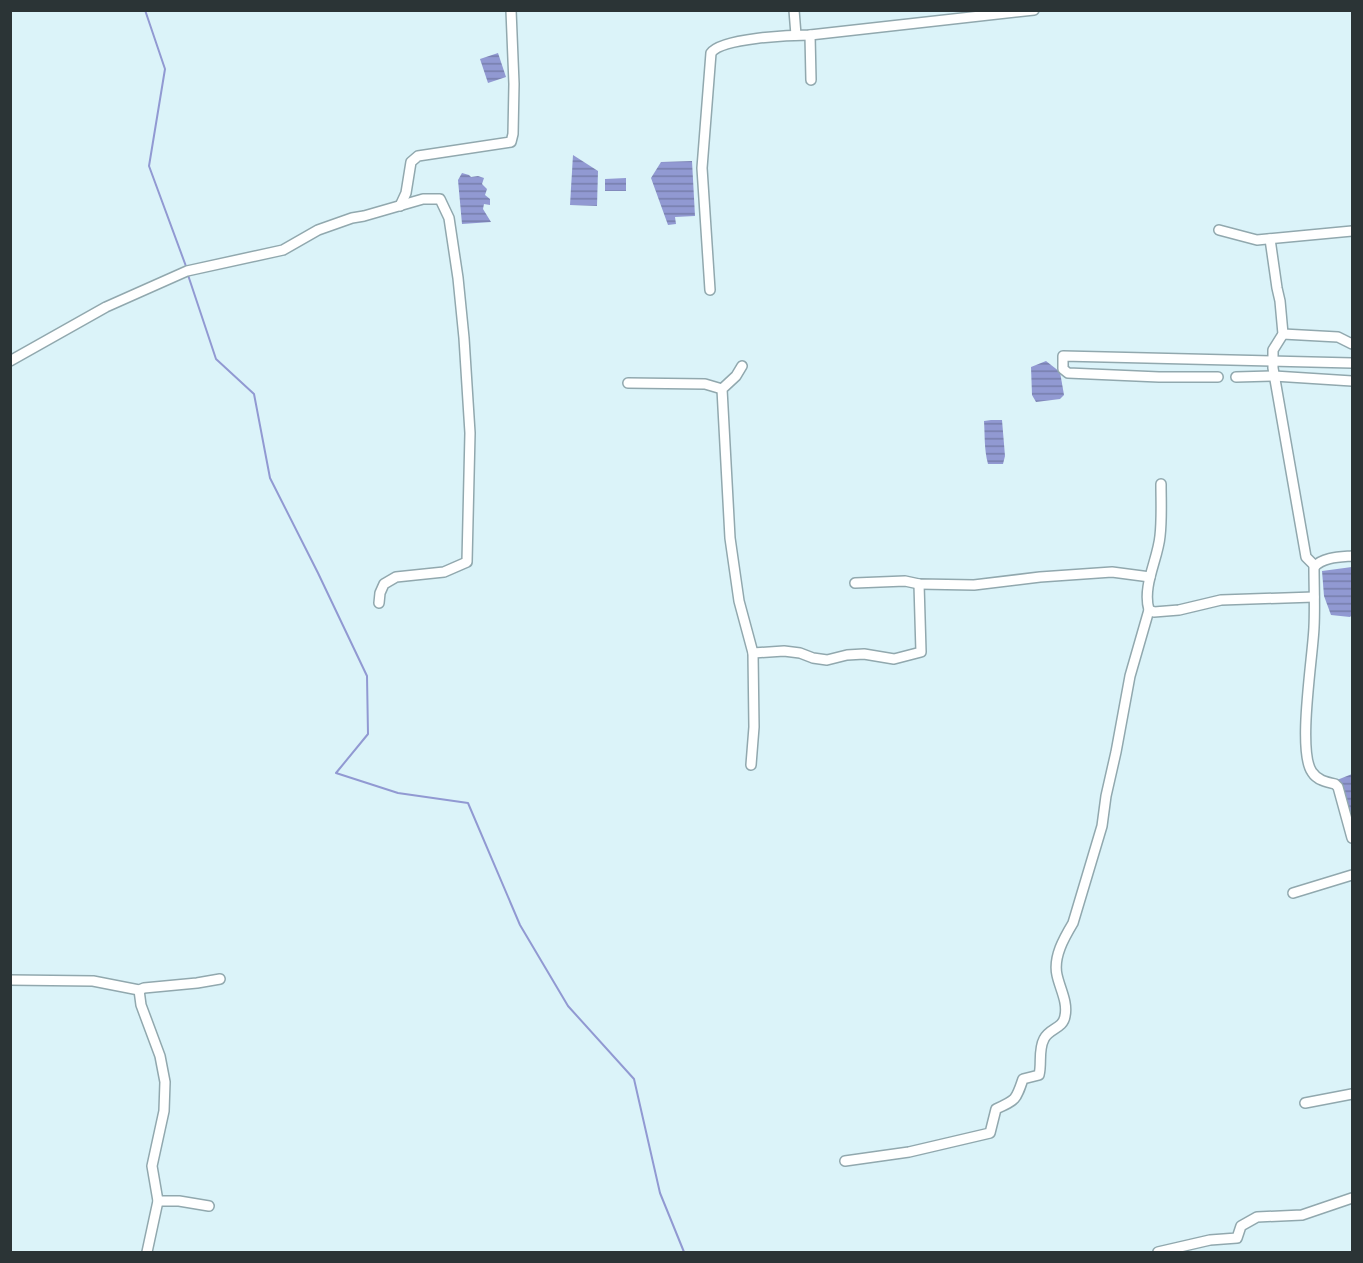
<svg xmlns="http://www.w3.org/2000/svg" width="1363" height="1263" font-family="Montserrat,sans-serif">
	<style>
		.water { fill: url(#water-rules) }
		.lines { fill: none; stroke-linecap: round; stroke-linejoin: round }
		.stream { stroke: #9199d2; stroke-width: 2 }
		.minor-casing { stroke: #91a8ae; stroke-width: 12 }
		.minor { stroke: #fff; stroke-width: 9 }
	</style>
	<defs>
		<pattern id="water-rules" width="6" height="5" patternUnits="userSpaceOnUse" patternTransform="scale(1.5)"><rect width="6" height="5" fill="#9199d2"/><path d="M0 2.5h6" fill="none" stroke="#777eab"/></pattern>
	</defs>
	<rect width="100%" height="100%" fill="#dbf3f9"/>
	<g class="water">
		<path d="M498,53L506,77L488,83L480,59Z"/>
		<path d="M573,155L598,171L597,206L570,205Z"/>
		<path d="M692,161L695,216L675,217L676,224L668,225L651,178L661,162Z"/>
		<path d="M462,173L469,175L471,177L478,176L484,178L482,184L487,189L485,195L490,199V205L484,204L483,209L491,222L462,224L458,180Z"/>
		<path d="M626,178V191H605V179Z"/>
		<path d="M1046,361L1060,372L1064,395L1060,399L1036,402L1032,395L1031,367Z"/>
		<path d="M991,420H1002L1005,456L1003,464H988C984,449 985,436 984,421Z"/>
		<path d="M1352,567V615L1350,617L1331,615L1324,596L1322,571Z"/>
		<path d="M1352,774V822L1337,780Z"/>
	</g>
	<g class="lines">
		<g class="stream">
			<path d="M145,10L165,69L149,166L187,269"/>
			<path d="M188,275L216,359L254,394L270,478L318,573L367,676L368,734L336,773L398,793L468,803L520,925L568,1006L634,1079L660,1193L684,1252"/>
		</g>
		<g class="minor-casing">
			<g id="minor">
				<path d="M794,10L796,35"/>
				<path d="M810,35L811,80"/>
				<path d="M400,206L406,193L411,162L418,156L511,142L513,134L514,84L511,10"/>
				<path d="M1219,230L1257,240L1352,231"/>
				<path d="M1270,239L1277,288L1280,301L1283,334L1273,350V368L1306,557L1315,566"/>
				<path d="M710,290L702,168L711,53C721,38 791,35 810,35L1034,10"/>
				<path d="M1283,334L1338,337L1352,344"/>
				<path d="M10,361L106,307L187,271L283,250L318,230L352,218L364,216L423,199H440L449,218L458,278L464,338L470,433L467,562L444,572L396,577L384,584L380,593L379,603"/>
				<path d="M742,366L736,376L722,389L730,538L739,601L753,653L754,727L751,765"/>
				<path d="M1218,377H1159L1068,373L1063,369V356L1352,363"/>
				<path d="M1236,377L1274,376L1352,381"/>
				<path d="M628,383L705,384L722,389"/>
				<path d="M1352,556C1340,557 1323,557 1314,567C1314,587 1315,607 1314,627C1313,656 1297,751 1312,772C1317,780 1326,782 1335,784L1338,787L1352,838"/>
				<path d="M855,583L905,581L919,584L974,585L1040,577L1112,572L1150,577"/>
				<path d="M1149,610L1154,612L1179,610L1221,600L1314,597"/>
				<path d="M753,653L784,651L800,653L813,658L827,660L847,655L864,654L894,659L921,652L919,584"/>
				<path d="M1293,893L1352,875"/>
				<path d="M10,980L93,981L139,990L144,988L197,983L220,979"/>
				<path d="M139,990L141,1005L160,1056L165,1082L164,1111L152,1166L158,1201L147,1252"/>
				<path d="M1305,1103L1352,1094"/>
				<path d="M845,1161L909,1152L990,1133L996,1109C1016,1100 1016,1100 1023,1079L1039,1075C1042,1064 1038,1050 1044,1039C1049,1028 1063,1029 1065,1016C1068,1002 1060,989 1057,975C1053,957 1064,938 1073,923L1102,826L1106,796L1116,752L1130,676L1149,610C1142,586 1158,559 1160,536C1162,519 1161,501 1161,484"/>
				<path d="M158,1201H179L209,1206"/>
				<path d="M1158,1252L1210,1240L1237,1238L1241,1226L1257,1217L1302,1215L1352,1198"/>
			</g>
		</g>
		<use href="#minor" class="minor"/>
	</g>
	<rect width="1363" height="1263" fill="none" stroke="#2b3436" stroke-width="24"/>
</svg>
